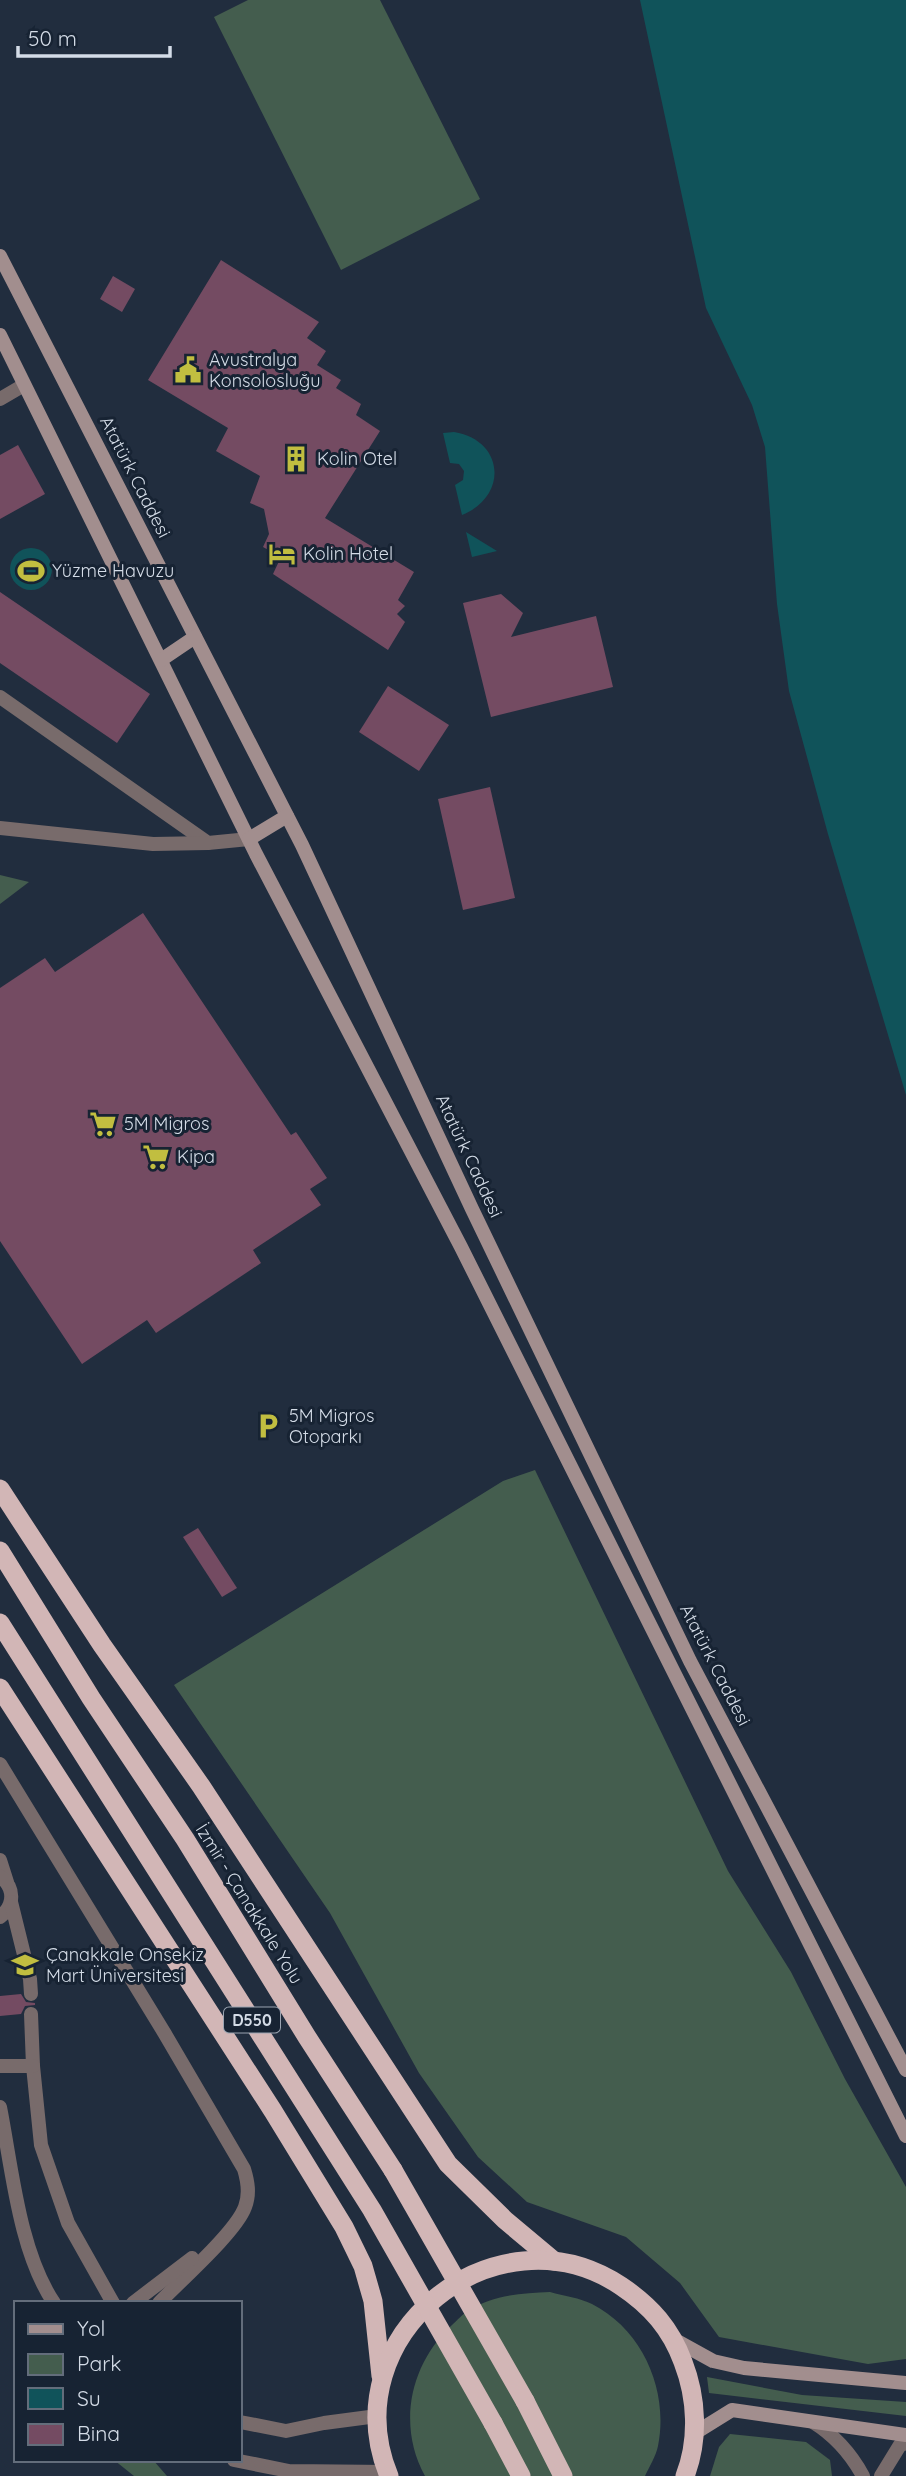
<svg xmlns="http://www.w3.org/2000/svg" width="906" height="2476" font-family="Quicksand,sans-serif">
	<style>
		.green { fill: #445d4e }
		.water { fill: #10535a }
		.building { fill: #744b62 }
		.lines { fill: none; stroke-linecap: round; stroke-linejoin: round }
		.minor { stroke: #786b6b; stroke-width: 14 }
		.tertiary { stroke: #786b6b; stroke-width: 14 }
		.secondary { stroke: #a28e8e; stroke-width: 14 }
		.trunk { stroke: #d2b6b6; stroke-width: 19 }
		.trunk-bridge { stroke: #d2b6b6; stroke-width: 19 }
		.labels { text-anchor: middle; stroke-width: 6; stroke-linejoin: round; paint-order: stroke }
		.shield { fill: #172333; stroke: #9ba4b1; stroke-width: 2 }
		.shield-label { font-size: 16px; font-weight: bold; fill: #d4dce7 }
		.poi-label { font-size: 18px; fill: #d4dce7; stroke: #172333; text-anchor: start }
		.street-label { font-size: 18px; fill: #d4dce7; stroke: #172333 }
	</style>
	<rect width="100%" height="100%" fill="#212d3e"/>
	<g class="green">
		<path d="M248,0H380L480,199L341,270L214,17Z"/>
		<path d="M0,875L29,882L0,904Z"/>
		<path d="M535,1470L728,1871L791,1972L845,2079L906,2187V2359L868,2364L719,2337L680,2283L626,2237L527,2202L478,2157L419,2073L330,1913L174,1685L503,1481Z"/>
		<path d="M550,2292C564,2296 580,2298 592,2304C643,2330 669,2391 658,2446C656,2456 649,2467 645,2476H425C397,2425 410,2364 452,2325C457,2321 462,2314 468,2311C493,2295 522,2293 550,2292Z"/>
		<path d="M707,2377L802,2395L906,2402V2416L709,2393Z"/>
		<path d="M730,2434L806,2442L830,2460L832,2476H710L719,2447Z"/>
		<path d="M114,2460H153L167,2476H134Z"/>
	</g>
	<g class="water">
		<path d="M640,0H906V1095L828,834L789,691L777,604L765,447L752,405L706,308Z"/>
		<path d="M454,432C504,440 509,496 462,515L455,485L463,480L464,471L459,464L450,463L443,433Z"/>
		<path d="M466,532L497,551L472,557Z"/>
		<circle cx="31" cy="569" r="21"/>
	</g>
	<g class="building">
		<path d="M221,260L319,322L307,338L326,351L317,365L341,380L336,388L361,404L356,415L380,431L325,518L414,572L398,600L405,606L397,614L405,622L388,650L273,574L281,557L263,547L269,534L264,509L250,503L260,476L216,451L228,428L148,380Z"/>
		<path d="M113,276L135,289L122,312L100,299Z"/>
		<path d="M18,445L45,494L0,519V455Z"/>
		<path d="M0,592L150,694L117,743L0,663Z"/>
		<path d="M501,594L523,613L511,637L596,616L613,687L491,717L463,603Z"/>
		<path d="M388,686L449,725L419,771L359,732Z"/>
		<path d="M490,787L515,898L463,910L438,799Z"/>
		<path d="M143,913L291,1135L296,1132L327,1178L310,1189L321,1205L253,1250L261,1263L156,1333L147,1320L82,1364L0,1241V988L45,958L55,972Z"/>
		<path d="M198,1528L237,1588L222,1597L183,1537Z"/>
		<path d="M21,1994L26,2002L35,2003V2005L25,2006L21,2014L0,2016V1996Z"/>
	</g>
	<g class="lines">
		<g class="minor">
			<path d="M0,399L24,385"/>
			<path d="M0,697L208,843L249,839"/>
			<path d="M0,828L153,844L208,843"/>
			<path d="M0,1764L165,2034L244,2169C248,2182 250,2194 245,2207C236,2232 180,2281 159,2303"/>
			<path d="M0,1860L7,1882"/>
			<path d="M0,1876C15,1888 15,1905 0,1917"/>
			<path d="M11,1902L30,1979L31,1994"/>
			<path d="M31,2014L33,2066L41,2145L68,2223L113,2303"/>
			<path d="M0,2066H33"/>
			<path d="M0,2107C12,2168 19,2251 54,2303"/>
			<path d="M133,2303L192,2258"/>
			<path d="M240,2422L286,2431L324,2423L377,2416"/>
			<path d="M234,2460L289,2471L388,2472"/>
		</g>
		<g class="tertiary">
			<path d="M813,2422C834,2435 851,2454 863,2476"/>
			<path d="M881,2476L900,2445L906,2443"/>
		</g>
		<g class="secondary">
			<path d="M0,256L302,845L472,1209L690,1661L906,2070"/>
			<path d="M0,335L256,854L461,1247L906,2136"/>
			<path d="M161,660L195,637"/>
			<path d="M249,839L287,816"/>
			<path d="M675,2340L713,2361L744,2368L906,2383"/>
			<path d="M695,2433L732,2410L906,2435"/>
		</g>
		<g class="trunk">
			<path d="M0,1489L102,1645L201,1786L448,2164L505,2220L554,2261"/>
			<path d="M0,1551L91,1698L185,1839L307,2037L393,2170"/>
			<path d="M0,1688L273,2111L344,2227L363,2266L373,2301L381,2376"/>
			<path d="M525,2401L563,2476"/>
			<path d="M493,2423L521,2476"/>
			<path d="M389,2476C331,2336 496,2203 621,2286C651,2306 671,2329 683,2362C697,2398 699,2440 685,2476"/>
		</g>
		<g class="trunk-bridge">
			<path d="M0,1623L372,2210L493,2423"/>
			<path d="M393,2170L525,2401"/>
		</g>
	</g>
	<defs>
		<g id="civic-bare" transform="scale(2.1)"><path d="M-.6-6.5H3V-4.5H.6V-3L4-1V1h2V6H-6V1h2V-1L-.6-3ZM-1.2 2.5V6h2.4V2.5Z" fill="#c1be40" stroke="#172333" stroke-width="2.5" paint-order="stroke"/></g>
		<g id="building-bare" transform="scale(2.1)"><path d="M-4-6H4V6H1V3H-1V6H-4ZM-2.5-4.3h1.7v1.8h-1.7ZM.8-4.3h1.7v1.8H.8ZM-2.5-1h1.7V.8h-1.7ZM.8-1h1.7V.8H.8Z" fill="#c1be40" stroke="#172333" stroke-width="2.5" paint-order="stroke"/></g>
		<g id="hotel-bare" transform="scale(2.1)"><path d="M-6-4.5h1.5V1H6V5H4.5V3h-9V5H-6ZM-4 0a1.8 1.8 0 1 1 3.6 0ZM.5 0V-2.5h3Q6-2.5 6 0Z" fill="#c1be40" stroke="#172333" stroke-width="2.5" paint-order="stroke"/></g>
		<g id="stadium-bare" transform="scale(2.1)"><path d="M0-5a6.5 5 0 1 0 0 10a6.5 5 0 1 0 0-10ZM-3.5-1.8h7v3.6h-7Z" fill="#c1be40" stroke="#172333" stroke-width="2.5" paint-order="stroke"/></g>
		<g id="supermarket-bare" transform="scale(2.1)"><path d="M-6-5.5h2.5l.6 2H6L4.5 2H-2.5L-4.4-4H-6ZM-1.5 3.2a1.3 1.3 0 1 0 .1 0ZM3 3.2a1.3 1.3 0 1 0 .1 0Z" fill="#c1be40" stroke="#172333" stroke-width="2.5" paint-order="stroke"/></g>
		<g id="parking-bare" transform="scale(2.1)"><path d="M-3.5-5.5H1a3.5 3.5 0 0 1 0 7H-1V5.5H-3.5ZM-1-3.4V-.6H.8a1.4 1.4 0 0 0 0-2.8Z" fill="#c1be40" stroke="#172333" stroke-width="2.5" paint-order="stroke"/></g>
		<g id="university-bare" transform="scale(2.1)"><path d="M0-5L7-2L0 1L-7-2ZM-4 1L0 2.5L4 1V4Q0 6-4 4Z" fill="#c1be40" stroke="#172333" stroke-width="2.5" paint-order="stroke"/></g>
	</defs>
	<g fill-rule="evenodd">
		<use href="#civic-bare" x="188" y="370"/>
		<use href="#building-bare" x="296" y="459"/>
		<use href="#hotel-bare" x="282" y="554"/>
		<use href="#stadium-bare" x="31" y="571"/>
		<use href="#supermarket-bare" x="103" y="1124"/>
		<use href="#supermarket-bare" x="156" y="1157"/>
		<use href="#parking-bare" x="268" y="1426"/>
		<use href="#university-bare" x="25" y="1965"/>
	</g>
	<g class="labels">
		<rect class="shield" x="224" y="2007.5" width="56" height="25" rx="5"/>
		<g class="shield-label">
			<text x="252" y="2026">D550</text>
		</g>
		<g class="poi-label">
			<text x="209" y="366">Avustralya<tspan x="209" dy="21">Konsolosluğu</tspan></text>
			<text x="317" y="465">Kolin Otel</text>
			<text x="303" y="560">Kolin Hotel</text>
			<text x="52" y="577">Yüzme Havuzu</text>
			<text x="124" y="1130">5M Migros</text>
			<text x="177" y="1163">Kipa</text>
			<text x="289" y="1422">5M Migros<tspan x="289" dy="21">Otoparkı</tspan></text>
			<text x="46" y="1961">Çanakkale Onsekiz<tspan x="46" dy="21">Mart Üniversitesi</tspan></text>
		</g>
		<g class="street-label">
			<text transform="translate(135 477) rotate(63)" y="6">Atatürk Caddesi</text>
			<text transform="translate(469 1156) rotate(65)" y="6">Atatürk Caddesi</text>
			<text transform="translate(715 1665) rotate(63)" y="6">Atatürk Caddesi</text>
			<text transform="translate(249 1904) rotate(58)" y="6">İzmir - Çanakkale Yolu</text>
		</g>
	</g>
	<rect x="14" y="2301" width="228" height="161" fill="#172333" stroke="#636d7b" stroke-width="2"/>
	<rect x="28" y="2324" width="35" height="10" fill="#a28e8e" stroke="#636d7b" stroke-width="2"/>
	<text x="77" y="2336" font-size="21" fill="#d4dce7">Yol</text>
	<rect x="28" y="2354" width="35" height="21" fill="#445d4e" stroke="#636d7b" stroke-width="2"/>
	<text x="77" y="2371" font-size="21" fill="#d4dce7">Park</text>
	<rect x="28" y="2388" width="35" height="21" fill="#10535a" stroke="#636d7b" stroke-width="2"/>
	<text x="77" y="2406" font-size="21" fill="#d4dce7">Su</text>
	<rect x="28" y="2424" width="35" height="21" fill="#744b62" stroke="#636d7b" stroke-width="2"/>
	<text x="77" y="2441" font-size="21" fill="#d4dce7">Bina</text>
	<path d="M18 46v10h152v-10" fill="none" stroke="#d4dce7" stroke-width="3.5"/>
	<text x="28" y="46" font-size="21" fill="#d4dce7" stroke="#172333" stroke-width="5" paint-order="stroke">50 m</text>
</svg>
